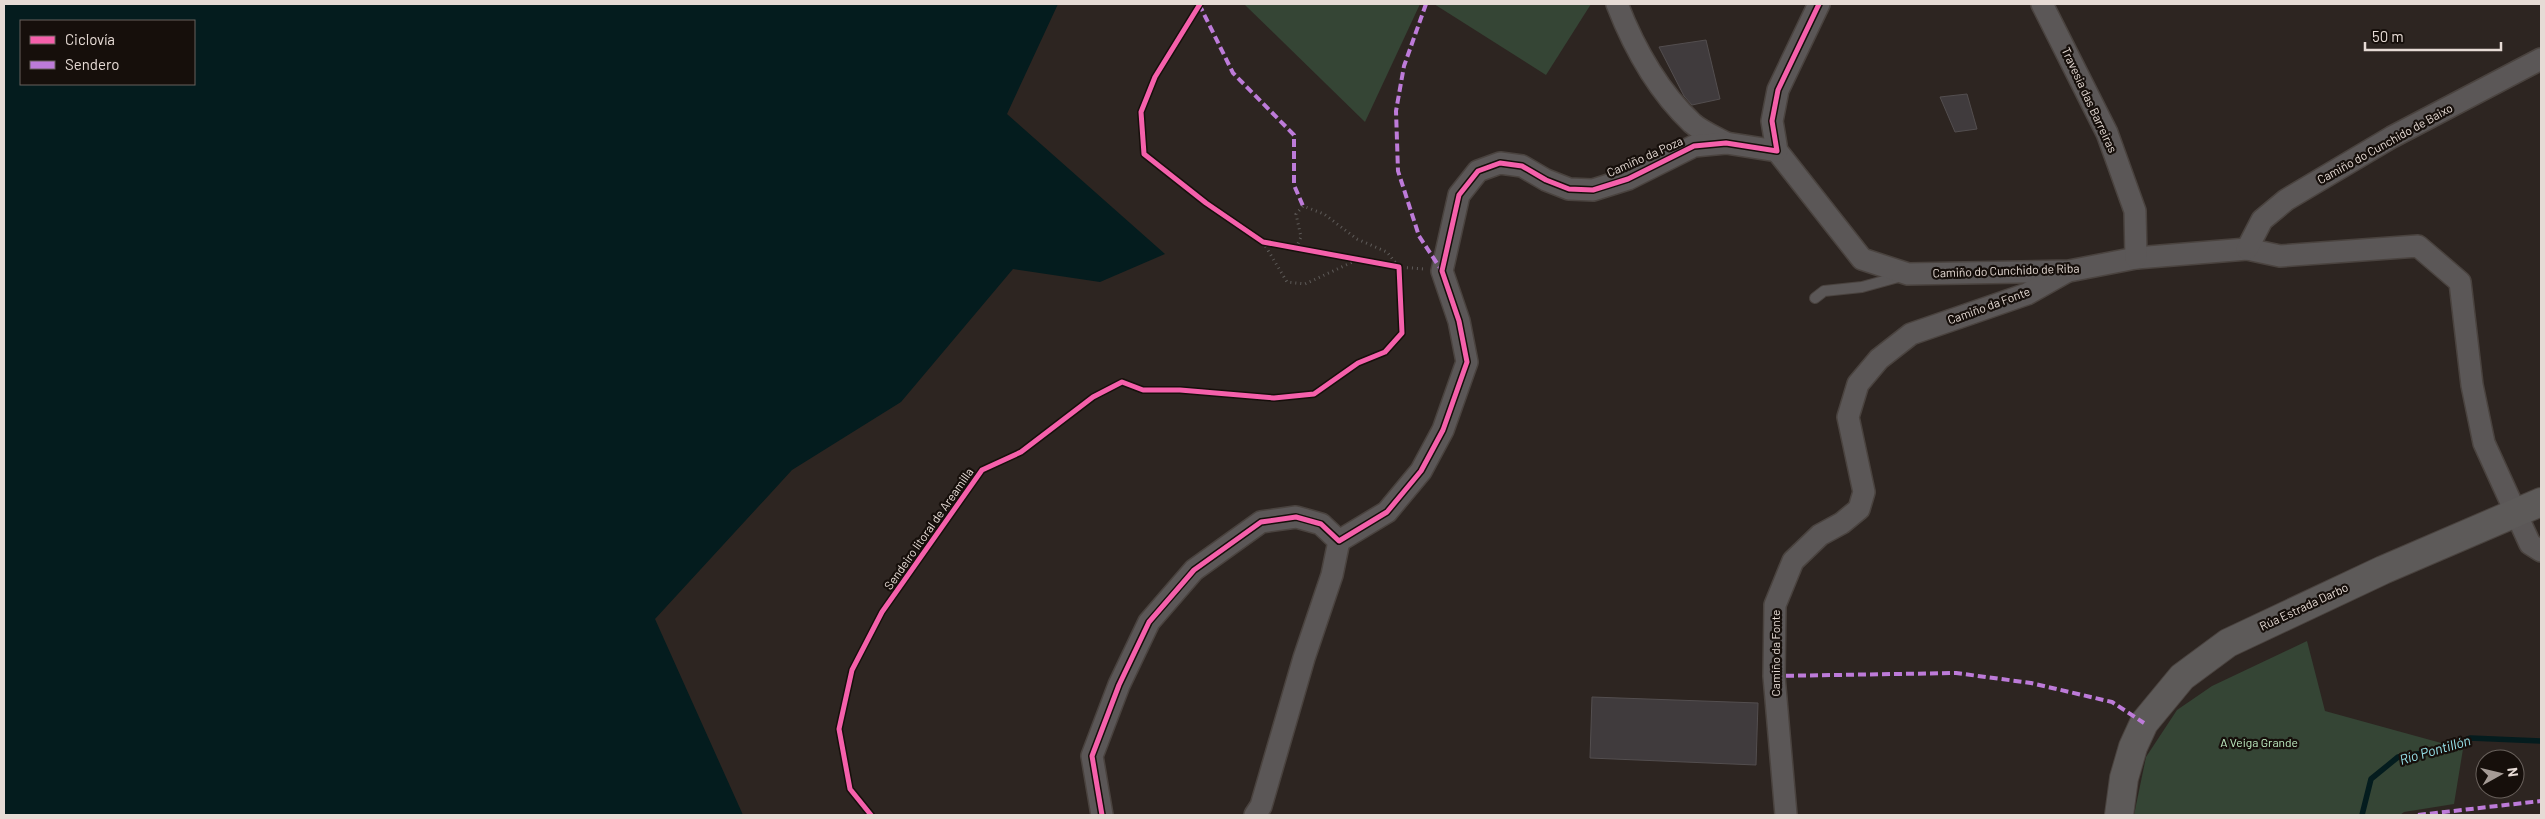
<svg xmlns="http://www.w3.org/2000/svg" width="2545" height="819" font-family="Barlow,sans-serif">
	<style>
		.green { fill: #354535 }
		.water { fill: #041c1e; fill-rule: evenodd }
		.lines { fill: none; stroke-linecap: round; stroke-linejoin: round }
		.stream { stroke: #041c1e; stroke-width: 5.5 }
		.building { fill: #403b3d; stroke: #534e4f }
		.service-casing { stroke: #4a433f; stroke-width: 12 }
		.minor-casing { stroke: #4a433f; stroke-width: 24 }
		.secondary-casing { stroke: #4a433f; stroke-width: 30 }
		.path { stroke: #5e5b59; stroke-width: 3; stroke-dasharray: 1 4; stroke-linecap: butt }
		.service { stroke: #5b5757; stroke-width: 10 }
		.minor { stroke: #5b5757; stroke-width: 21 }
		.secondary { stroke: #5d5a59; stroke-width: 28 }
		.quiet { stroke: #bd7bd9; stroke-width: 4; stroke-dasharray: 8 4; stroke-linecap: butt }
		.cycleway-casing { stroke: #160f0b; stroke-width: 8 }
		.cycleway { stroke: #f560ab; stroke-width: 5 }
		.labels { text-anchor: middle; stroke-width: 4.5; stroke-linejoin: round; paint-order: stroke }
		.street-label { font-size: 12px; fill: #e6dbd5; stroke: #160f0b }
		.park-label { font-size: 12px; fill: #bfedc2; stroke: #160f0b }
		.water-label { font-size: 14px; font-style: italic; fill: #97e1ea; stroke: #160f0b }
	</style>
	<rect width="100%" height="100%" fill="#2d2521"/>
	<g class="green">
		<path d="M1244,4H1420L1365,122Z"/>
		<path d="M1434,4H1591L1546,75Z"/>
		<path d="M2307,641L2325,711L2463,749L2454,804L2404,812L2400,815H2134L2146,757L2177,710L2212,686Z"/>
	</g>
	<path class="water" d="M4,4H1058L1007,114L1165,254L1100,282L1013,269L901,402L792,470L655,619L743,815H4ZM21,21H194V84H21Z"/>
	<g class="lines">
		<path class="stream" d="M2362,815L2371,779L2398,757L2441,750L2470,738L2541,741"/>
	</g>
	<g class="building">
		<path d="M1706,40L1720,99L1692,105L1684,96L1659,47Z"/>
		<path d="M1967,94L1977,129L1955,132L1940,97Z"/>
		<path d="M1592,697L1758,703L1756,765L1590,758Z"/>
	</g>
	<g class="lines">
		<g class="service-casing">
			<path id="service" d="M1815,298L1824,291L1862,287L1902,276"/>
		</g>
		<g class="minor-casing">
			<g id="minor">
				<path d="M1617,4C1634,48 1657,90 1692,123C1701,131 1715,137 1726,143"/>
				<path d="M1819,4L1778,90L1772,121L1777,151L1862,259L1908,274L2069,271L2136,258L2247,249L2280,256L2418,246L2460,282L2472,385L2484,443L2530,544L2541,551"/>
				<path d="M2042,4L2107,133L2135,211L2136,258"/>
				<path d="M2247,249L2262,220L2286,200L2392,137L2541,59"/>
				<path d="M1339,541L1387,512L1421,471L1443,430L1467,362L1459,321L1442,271L1459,195L1478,171L1500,163L1522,166L1546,180L1569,189L1593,190L1628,179L1694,146L1726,143L1777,151"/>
				<path d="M1102,815L1092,756L1119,685L1149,622L1194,570L1261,522L1296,517L1321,524L1339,541"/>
				<path d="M1255,815L1261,806L1304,658L1332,575L1339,541"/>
				<path d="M1786,815L1774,676L1775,605L1793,561L1820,535L1842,523L1859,509L1864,492L1848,417L1858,384L1879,359L1911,334L2027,294L2066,272"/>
			</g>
		</g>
		<g class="secondary-casing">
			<path id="secondary" d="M2119,815L2124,778L2133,747L2144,723L2182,677L2228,643L2383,570L2541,502"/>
		</g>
		<g class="path">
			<path d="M1263,242L1287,282L1305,284L1359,259"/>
			<path d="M1296,248L1301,237L1296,214L1303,206L1324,214L1357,239L1387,252L1399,267L1424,269"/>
			<path d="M871,815L850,789L839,729L852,670L882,612L982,470L1021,452L1093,397L1122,382L1143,390H1180L1274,398L1314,394L1358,363L1385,352L1402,333L1399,267L1263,242L1206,203L1144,154L1141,112L1155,77L1200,4"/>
		</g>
		<use href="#service" class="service"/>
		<use href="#minor" class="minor"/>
		<use href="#secondary" class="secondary"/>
		<g class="quiet">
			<path d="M1199,4L1233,73L1294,135V185L1303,206"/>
			<path d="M1426,4L1404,66L1396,111L1398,171L1419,236L1442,271"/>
			<path d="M1774,676L1956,673L2031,683L2112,702L2144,723"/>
			<path d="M2418,815L2541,801"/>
		</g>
		<g class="cycleway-casing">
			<g id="cycleway">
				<path d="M871,815L850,789L839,729L852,670L882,612L982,470L1021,452L1093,397L1122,382L1143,390H1180L1274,398L1314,394L1358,363L1385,352L1402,333L1399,267L1263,242L1206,203L1144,154L1141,112L1155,77L1200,4"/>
				<path d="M1102,815L1092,756L1119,685L1149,622L1194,570L1261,522L1296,517L1321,524L1339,541L1387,512L1421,471L1443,430L1467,362L1459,321L1442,271L1459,195L1478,171L1500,163L1522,166L1546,180L1569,189L1593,190L1628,179L1694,146L1726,143L1777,151L1772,121L1778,90L1819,4"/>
			</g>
		</g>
		<use href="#cycleway" class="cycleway"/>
	</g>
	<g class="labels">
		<g class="street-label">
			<text transform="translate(2089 100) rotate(65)" y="4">Travesia das Barreiras</text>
			<text transform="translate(2385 144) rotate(-29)" y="4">Camiño do Cunchido de Baixo</text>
			<text transform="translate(1645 157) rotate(-24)" y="4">Camiño da Poza</text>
			<text transform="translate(2006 271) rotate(-2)" y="4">Camiño do Cunchido de Riba</text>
			<text transform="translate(1989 306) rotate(-20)" y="4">Camiño da Fonte</text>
			<text transform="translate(929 529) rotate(-55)" y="4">Sendeiro litoral de Areamilla</text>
			<text transform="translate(2304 607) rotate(-25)" y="4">Rúa Estrada Darbo</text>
			<text transform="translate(1776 653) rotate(-90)" y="4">Camiño da Fonte</text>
		</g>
		<g class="park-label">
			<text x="2259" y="747">A Veiga Grande</text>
		</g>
		<g class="water-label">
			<text transform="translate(2435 750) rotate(-16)" y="5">Río Pontillón</text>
		</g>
	</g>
	<rect width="2545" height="819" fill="none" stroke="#e6dbd5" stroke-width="10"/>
	<rect x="20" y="20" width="175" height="65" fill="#160f0b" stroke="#69615c"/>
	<rect x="30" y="36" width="25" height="8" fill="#f560ab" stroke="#69615c"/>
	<text x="65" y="45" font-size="15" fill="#e6dbd5">Ciclovía</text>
	<rect x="30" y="61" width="25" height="8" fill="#bd7bd9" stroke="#69615c"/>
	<text x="65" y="70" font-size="15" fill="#e6dbd5">Sendero</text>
	<g transform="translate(2500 774) rotate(82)"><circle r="24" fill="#160f0b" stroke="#69615c"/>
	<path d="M0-4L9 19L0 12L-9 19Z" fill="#a59b96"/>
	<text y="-8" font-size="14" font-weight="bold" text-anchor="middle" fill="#e6dbd5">N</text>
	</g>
	<path d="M2365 42v8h136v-8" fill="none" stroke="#e6dbd5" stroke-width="2.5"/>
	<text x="2372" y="42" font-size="15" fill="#e6dbd5" stroke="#160f0b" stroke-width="4" paint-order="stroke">50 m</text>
</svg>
